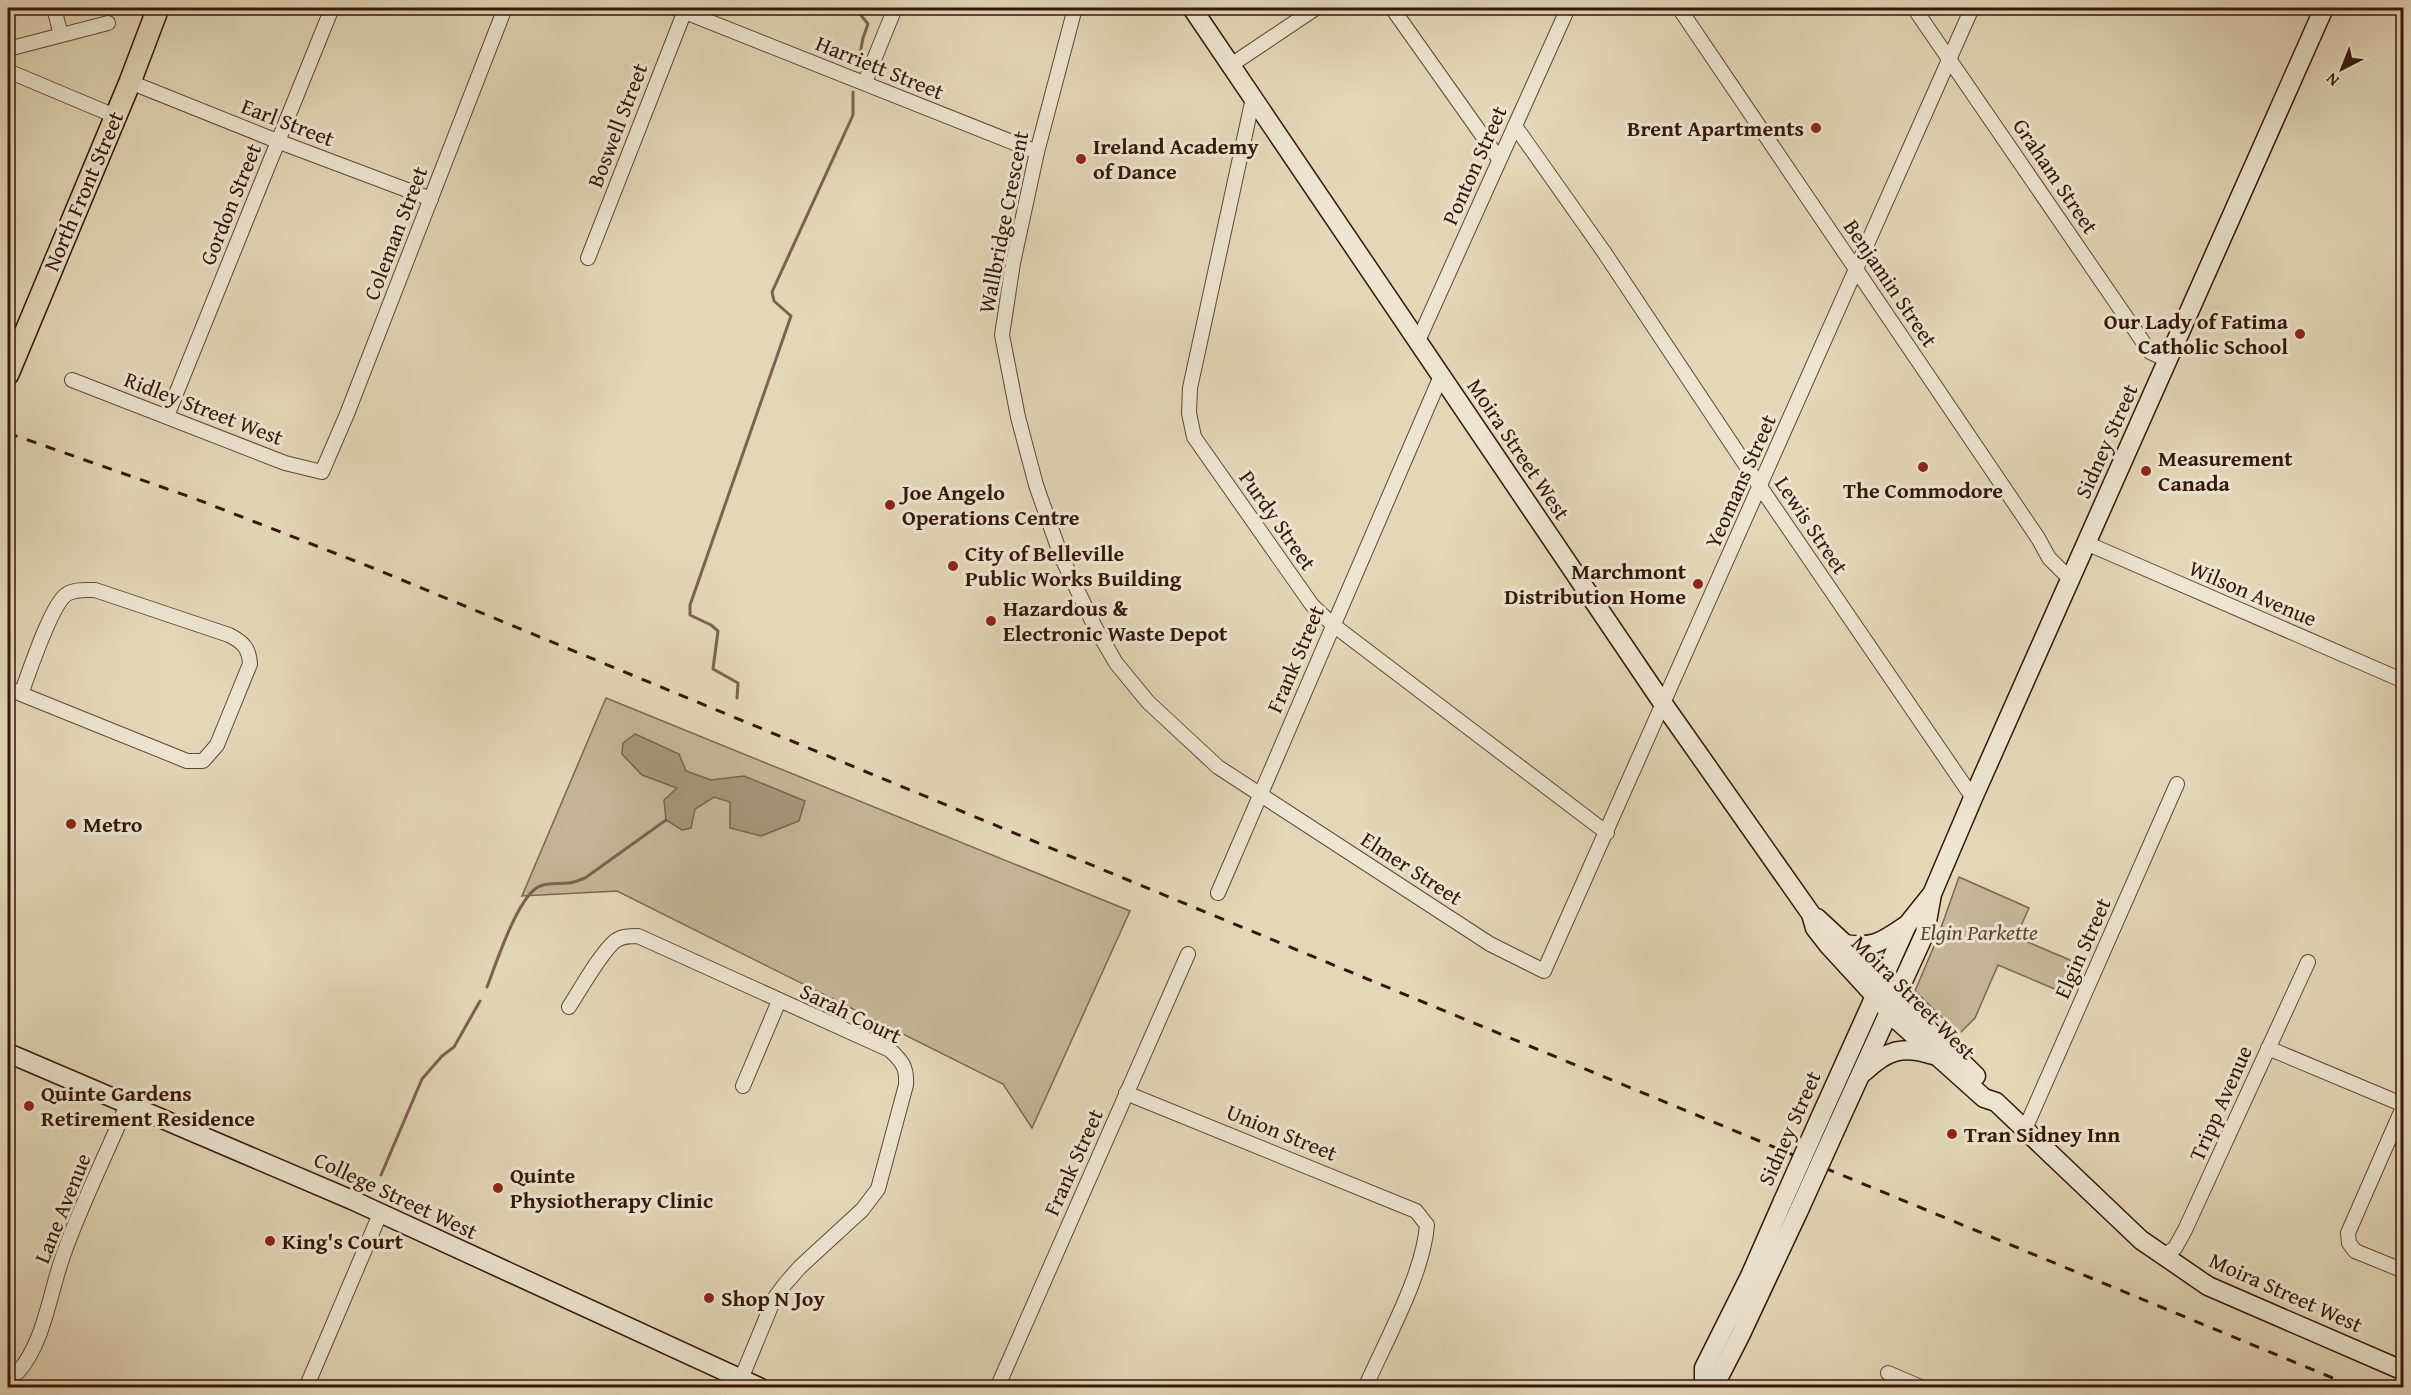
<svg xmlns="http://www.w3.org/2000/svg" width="2411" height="1395" font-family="'Gentium Book Plus',serif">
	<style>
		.green { fill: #c6b69a; stroke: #7d6652; stroke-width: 1.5 }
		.water { fill: #a8967d; stroke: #7a634f; stroke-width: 1.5 }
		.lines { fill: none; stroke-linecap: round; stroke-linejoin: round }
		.stream { stroke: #7a634f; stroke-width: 3 }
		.street-casing { stroke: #604736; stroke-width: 16 }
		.secondary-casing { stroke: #34170a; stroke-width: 21 }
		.primary-casing { stroke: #34170a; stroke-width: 24 }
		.street { stroke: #ede5d1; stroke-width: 14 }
		.secondary { stroke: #ede5d1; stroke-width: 18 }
		.primary { stroke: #e4d7b8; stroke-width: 21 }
		.rail { stroke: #34170a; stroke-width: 3; stroke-dasharray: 10 10; stroke-linecap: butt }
		.secondary-bridge-casing { stroke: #34170a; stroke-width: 21; stroke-linecap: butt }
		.secondary-bridge { stroke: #ede5d1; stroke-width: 18 }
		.poi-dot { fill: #8f2418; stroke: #ede5d1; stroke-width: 2 }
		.labels { text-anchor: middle; stroke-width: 6; stroke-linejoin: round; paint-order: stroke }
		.street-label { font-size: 22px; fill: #34170a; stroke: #ede5d1 }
		.poi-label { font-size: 22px; font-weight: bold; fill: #34170a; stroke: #ede5d1; text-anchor: start }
		.park-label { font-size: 22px; font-style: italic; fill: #604735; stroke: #ede5d1 }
	</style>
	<rect width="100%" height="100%" fill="#e4d7b8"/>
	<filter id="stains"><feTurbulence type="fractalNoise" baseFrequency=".00333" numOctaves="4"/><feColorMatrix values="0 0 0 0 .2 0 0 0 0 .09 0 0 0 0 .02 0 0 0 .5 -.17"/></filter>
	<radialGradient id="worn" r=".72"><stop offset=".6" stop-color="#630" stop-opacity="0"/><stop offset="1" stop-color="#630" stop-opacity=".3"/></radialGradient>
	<g class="green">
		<path d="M606,698L1130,911L1032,1128L1003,1084L617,891L522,896Z"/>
		<path d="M1959,877L2029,908L2016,937L2084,966L2071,996L1998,965L1975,1018L1959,1034L1915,991L1937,939Z"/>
	</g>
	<path class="water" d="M635,734L679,754L686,771L711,780L744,776L805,801L799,821L761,836L730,828V802L714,797L695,809L691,828L682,830L666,820L664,800L677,788L642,775L622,754L623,743Z"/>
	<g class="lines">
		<g class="stream">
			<path d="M855,8L868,24L863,38L859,59"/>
			<path d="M737,698L738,683L713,669L718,631L711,625L690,615V605L791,316L774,301L772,292L853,115V92"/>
			<path d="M487,987C496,964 518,895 540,886C548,883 559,884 567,883C574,883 579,880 585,878L666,820"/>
			<path d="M381,1175L422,1079L442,1056L454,1047L480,1001"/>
		</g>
		<g class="street-casing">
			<g id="street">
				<path d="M54,8L61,35"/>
				<path d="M675,8L1037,152"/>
				<path d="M1075,8L1037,152L1013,263L1002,335L1018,417L1036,485L1061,556L1095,627L1116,663L1148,702L1218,767L1490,944L1544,971L1972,8"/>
				<path d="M1392,8L1499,159"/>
				<path d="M1679,8L2038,538L2049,558L2070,579"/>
				<path d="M1914,8L2150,352L2169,361"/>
				<path d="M8,49L108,23"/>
				<path d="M1231,65L1316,8"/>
				<path d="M8,71L115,116"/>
				<path d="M130,82L277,141L431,199"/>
				<path d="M865,82L895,8"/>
				<path d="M1253,98L1190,388L1189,413L1194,437L1312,605L1332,624L1607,833"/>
				<path d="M1515,126L1604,252L1761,488L1973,798"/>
				<path d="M588,258L686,8"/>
				<path d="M1418,341L1568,8"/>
				<path d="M72,380L285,463L322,472L347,414L505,8"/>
				<path d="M167,416L332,8"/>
				<path d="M2086,543L2404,681"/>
				<path d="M8,688L21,694L187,761H203L217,745L250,664C249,648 243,642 229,635L95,590C86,590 75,589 67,594C51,604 29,673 21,694"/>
				<path d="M1218,893L1441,376"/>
				<path d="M569,1007C580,990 600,954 615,941C622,936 630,936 638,936L890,1050C903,1062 907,1068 906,1085L878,1189L862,1210L800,1267L785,1284L774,1299L741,1379"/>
				<path d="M2268,1048L2404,1105"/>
				<path d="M743,1086L779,1001"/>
				<path d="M1126,1093L1416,1211L1427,1225C1423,1275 1386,1340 1365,1388"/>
				<path d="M2404,1105L2348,1233L2349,1243L2355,1251L2404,1271"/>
				<path d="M2025,1129L2177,784"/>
				<path d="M2164,1256L2175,1248L2185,1230L2308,962"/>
				<path d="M8,1372H18C44,1343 50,1292 63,1256C81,1204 107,1154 128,1102"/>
				<path d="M1888,1373L1923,1388"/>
				<path d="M306,1388L380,1214"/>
				<path d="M997,1388L1188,954"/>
			</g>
		</g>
		<g class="secondary-casing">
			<g id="secondary">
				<path d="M1192,8L1664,705L1811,914L1815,928L1829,946L1898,1021L1984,1098L1996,1102L2141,1240L2208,1286L2404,1371"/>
				<path d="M1817,918L1845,944L1905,1007L1976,1076"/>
				<path d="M1845,944C1876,949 1883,940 1907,925"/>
				<path d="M8,1053L352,1200L761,1388"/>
				<path d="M1864,1072C1887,1050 1903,1045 1933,1055"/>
				<path d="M1820,1118L1907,925L1931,895"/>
				<path d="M1837,1126L1925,933L1932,894L1973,798L2324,8"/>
				<path d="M1704,1388V1368L1750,1276L1783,1201"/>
				<path d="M1705,1388L1720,1375L1740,1336L1800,1208"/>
			</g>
		</g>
		<g class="primary-casing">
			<path id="primary" d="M8,374L130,82L158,8"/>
		</g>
		<use href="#street" class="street"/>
		<use href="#secondary" class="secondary"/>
		<use href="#primary" class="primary"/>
		<path class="rail" d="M8,433L196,499L373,568L2357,1388"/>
		<g class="secondary-bridge-casing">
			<g id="secondary-bridge">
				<path d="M1783,1201L1820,1118"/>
				<path d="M1800,1208L1837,1126"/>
			</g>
		</g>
		<use href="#secondary-bridge" class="secondary-bridge"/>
	</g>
	<g class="poi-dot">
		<circle cx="1816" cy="128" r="6"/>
		<circle cx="1081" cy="159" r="6"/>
		<circle cx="2300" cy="334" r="6"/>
		<circle cx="1923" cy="467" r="6"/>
		<circle cx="2146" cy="471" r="6"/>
		<circle cx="890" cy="505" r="6"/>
		<circle cx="953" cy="566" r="6"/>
		<circle cx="1698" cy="584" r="6"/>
		<circle cx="991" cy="621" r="6"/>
		<circle cx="71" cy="824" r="6"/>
		<circle cx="29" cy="1106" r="6"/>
		<circle cx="1952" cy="1134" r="6"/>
		<circle cx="498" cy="1188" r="6"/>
		<circle cx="270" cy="1241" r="6"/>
		<circle cx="709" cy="1298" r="6"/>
	</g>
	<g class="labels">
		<g class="street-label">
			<text transform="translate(880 67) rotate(22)" y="8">Harriett Street</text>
			<text transform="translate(288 122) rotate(21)" y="8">Earl Street</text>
			<text transform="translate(617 125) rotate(-69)" y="8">Boswell Street</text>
			<text transform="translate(1474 165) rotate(-66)" y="8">Ponton Street</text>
			<text transform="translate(2056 176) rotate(56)" y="8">Graham Street</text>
			<text transform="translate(83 191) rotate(-67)" y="8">North Front Street</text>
			<text transform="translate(230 204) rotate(-68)" y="8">Gordon Street</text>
			<text transform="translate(1003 222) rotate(-79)" y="8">Wallbridge Crescent</text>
			<text transform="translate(395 233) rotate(-69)" y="8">Coleman Street</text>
			<text transform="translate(1891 283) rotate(56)" y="8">Benjamin Street</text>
			<text transform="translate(204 408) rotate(21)" y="8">Ridley Street West</text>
			<text transform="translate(2106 441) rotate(-66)" y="8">Sidney Street</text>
			<text transform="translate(1519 449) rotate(56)" y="8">Moira Street West</text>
			<text transform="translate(1740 481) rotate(-66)" y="8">Yeomans Street</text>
			<text transform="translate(1278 520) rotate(55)" y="8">Purdy Street</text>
			<text transform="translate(1812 525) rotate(56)" y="8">Lewis Street</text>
			<text transform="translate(2253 593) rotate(23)" y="8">Wilson Avenue</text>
			<text transform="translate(1295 659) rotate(-67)" y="8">Frank Street</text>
			<text transform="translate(1412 868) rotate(33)" y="8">Elmer Street</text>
			<text transform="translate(2082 948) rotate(-66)" y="8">Elgin Street</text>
			<text transform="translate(1914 997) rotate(45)" y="8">Moira Street West</text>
			<text transform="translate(851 1013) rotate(26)" y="8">Sarah Court</text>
			<text transform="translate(2220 1103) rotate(-66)" y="8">Tripp Avenue</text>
			<text transform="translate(1789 1128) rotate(-66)" y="8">Sidney Street</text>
			<text transform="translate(1282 1132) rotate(22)" y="8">Union Street</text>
			<text transform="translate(1073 1162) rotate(-66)" y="8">Frank Street</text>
			<text transform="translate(396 1195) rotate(25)" y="8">College Street West</text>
			<text transform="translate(62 1208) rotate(-68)" y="8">Lane Avenue</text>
			<text transform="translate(2286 1292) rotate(24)" y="8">Moira Street West</text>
		</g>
		<g class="poi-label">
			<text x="1804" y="136" text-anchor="end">Brent Apartments</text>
			<text x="1093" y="154">Ireland Academy<tspan x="1093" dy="25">of Dance</tspan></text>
			<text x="2288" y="329" text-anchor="end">Our Lady of Fatima<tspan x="2288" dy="25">Catholic School</tspan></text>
			<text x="2158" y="466">Measurement<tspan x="2158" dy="25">Canada</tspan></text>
			<text x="1923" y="498" text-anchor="middle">The Commodore</text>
			<text x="902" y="500">Joe Angelo<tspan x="902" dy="25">Operations Centre</tspan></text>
			<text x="965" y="561">City of Belleville<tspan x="965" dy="25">Public Works Building</tspan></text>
			<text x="1686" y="579" text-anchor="end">Marchmont<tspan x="1686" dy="25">Distribution Home</tspan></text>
			<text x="1003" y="616">Hazardous &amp;<tspan x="1003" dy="25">Electronic Waste Depot</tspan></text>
			<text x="83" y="832">Metro</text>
			<text x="41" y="1101">Quinte Gardens<tspan x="41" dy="25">Retirement Residence</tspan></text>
			<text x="1964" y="1142">Tran Sidney Inn</text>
			<text x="510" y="1183">Quinte<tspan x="510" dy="25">Physiotherapy Clinic</tspan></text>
			<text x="282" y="1249">King's Court</text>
			<text x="721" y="1306">Shop N Joy</text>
		</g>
		<g class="park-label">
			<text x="1979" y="940">Elgin Parkette</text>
		</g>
	</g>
	<rect width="2411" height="1395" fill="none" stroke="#e4d7b8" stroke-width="30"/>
	<rect x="9" y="9" width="2393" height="1377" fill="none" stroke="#34170a" stroke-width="3"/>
	<rect x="15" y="15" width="2381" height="1365" fill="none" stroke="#34170a" stroke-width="1.5"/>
	<g transform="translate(2342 69) rotate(222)" stroke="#ede5d1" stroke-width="4.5" paint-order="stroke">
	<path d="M0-4.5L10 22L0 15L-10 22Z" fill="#34170a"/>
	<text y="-9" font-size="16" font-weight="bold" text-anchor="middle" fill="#34170a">N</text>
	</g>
	<rect width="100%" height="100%" filter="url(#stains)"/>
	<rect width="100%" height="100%" fill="url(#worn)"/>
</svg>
